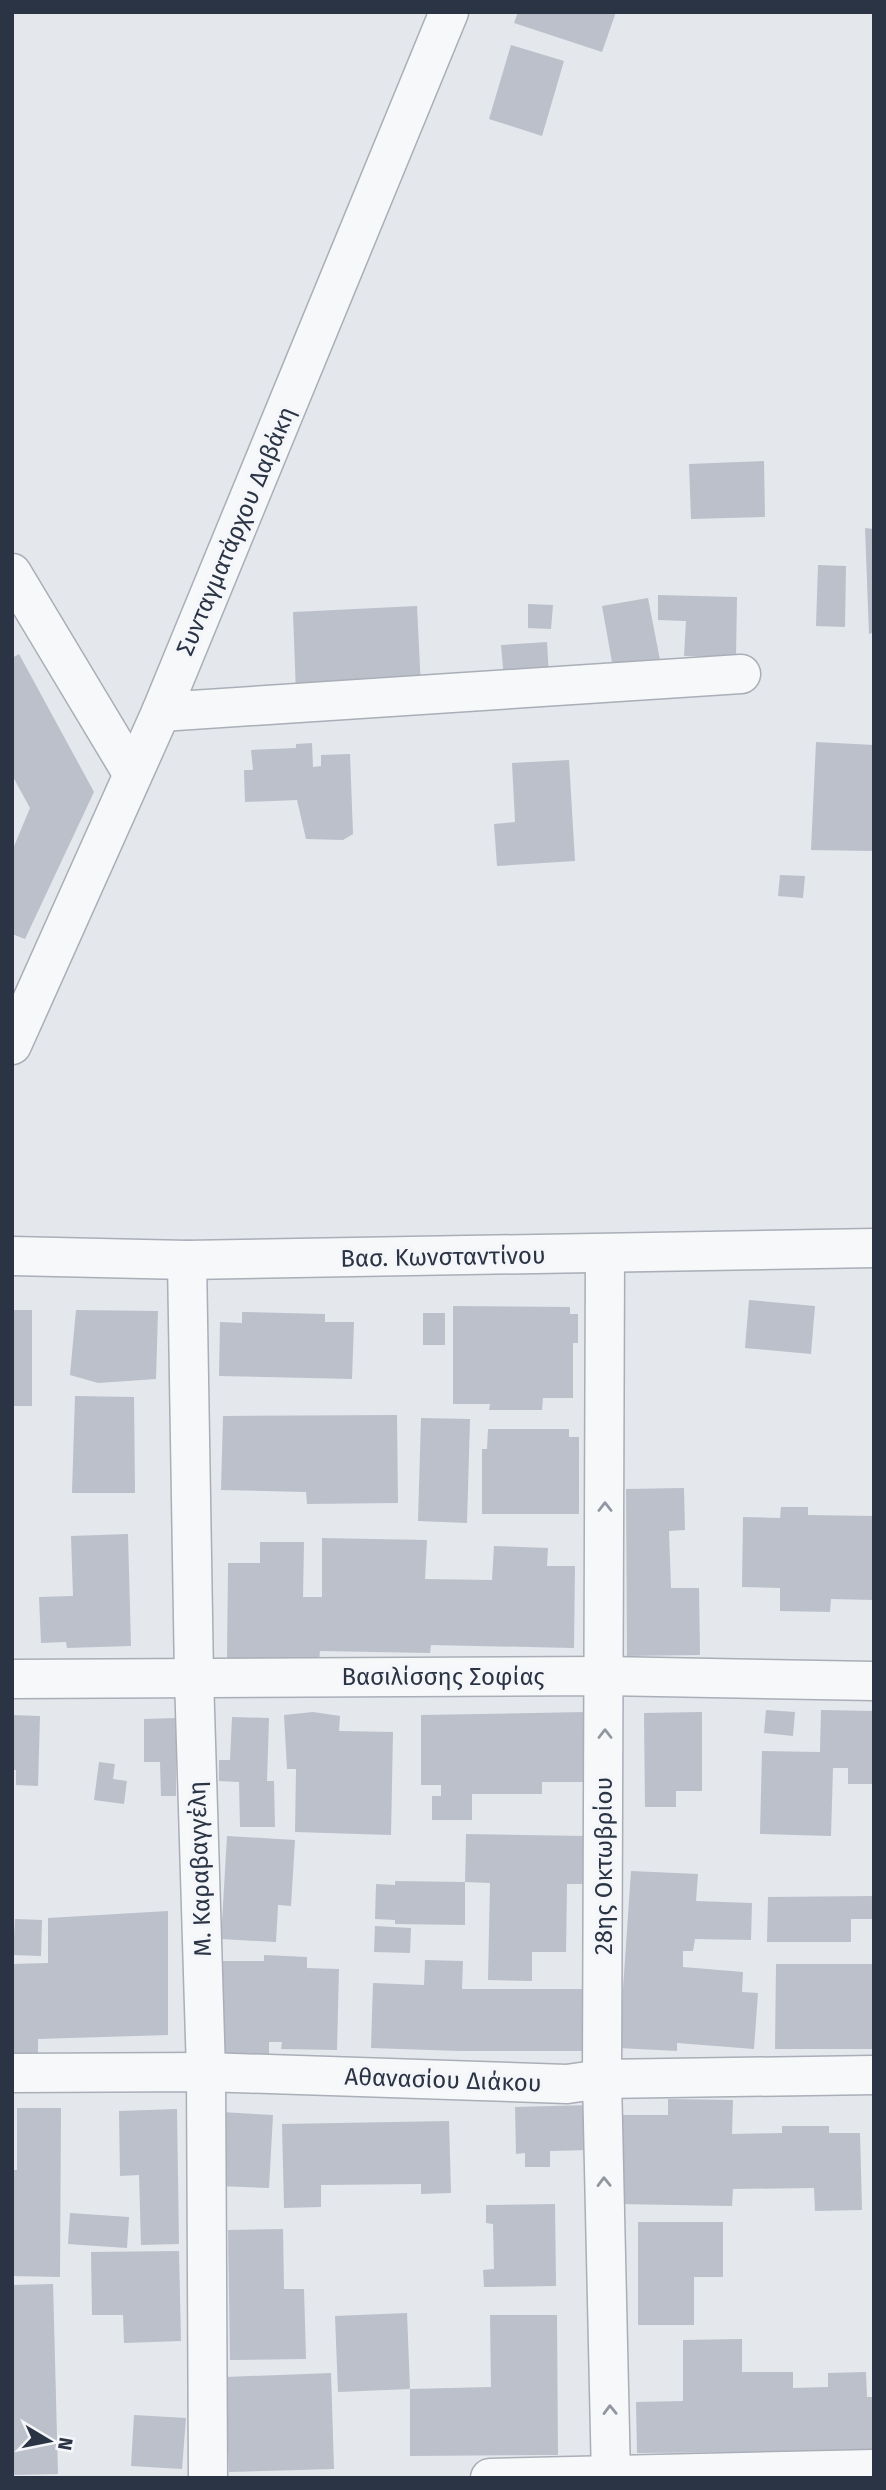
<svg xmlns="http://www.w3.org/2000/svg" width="886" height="2490" font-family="'Fira Sans',sans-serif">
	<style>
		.building { fill: #bbc0ca }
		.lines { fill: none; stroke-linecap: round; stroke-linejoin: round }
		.minor-casing { stroke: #a9aeb7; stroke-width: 41 }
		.minor { stroke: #f7f8fa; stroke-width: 38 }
		.oneway { stroke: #9196a0 }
		.labels { text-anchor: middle; stroke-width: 7; stroke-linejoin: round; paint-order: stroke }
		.street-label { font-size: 24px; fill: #2b3445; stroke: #f4f6f9 }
	</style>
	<rect width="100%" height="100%" fill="#e4e7ec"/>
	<g class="building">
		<path d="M518,12H616L602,52L514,23Z"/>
		<path d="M511,45L564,61L542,136L489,119Z"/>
		<path d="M764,461L765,517L691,519L689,464Z"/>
		<path d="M865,528L874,529V632L869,634Z"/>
		<path d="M818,565L846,566L845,627L816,626Z"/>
		<path d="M658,595L737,597L736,657L684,656L686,621L658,620Z"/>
		<path d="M648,598L660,660L613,668L602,606Z"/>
		<path d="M528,604L553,605L551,629L528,628Z"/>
		<path d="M417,606L421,688L296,694L293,612Z"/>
		<path d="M547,642L549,676L504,679L501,645Z"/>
		<path d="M19,654L94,792L25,939L12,934V851L30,808L12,775V658Z"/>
		<path d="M816,742L874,745V851L811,850Z"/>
		<path d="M312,743L313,767L321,766V755L350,754L353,834L343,840L306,839L297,800L245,802L244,770H253L251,750L296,748V744Z"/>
		<path d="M569,760L575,861L497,866L494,824L515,822L512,763Z"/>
		<path d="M780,875L805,876L803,898L778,896Z"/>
		<path d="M749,1300L815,1306L811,1354L745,1348Z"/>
		<path d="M453,1306L570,1307V1314H578V1343H573V1398H543L542,1410H489L490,1404H453Z"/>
		<rect x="12" y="1310" width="20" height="96"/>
		<path d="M76,1310L158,1311L156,1379L98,1383L70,1375Z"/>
		<path d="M242,1312L325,1314V1322H354L352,1379L219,1376L220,1322L242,1323Z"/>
		<rect x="423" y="1313" width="22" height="32"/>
		<path d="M75,1396L134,1397L135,1493H72Z"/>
		<path d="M397,1415L398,1503L307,1504L306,1492L221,1490L223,1416Z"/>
		<path d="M421,1418L470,1419L467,1523L418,1521Z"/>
		<path d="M488,1429H569V1437H579V1514H482V1449H487Z"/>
		<path d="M684,1488L685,1530L669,1531L671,1588H699L700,1655L627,1656L626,1489Z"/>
		<path d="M781,1507H808V1515L874,1516V1600L831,1599L830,1612L780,1611V1588L742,1587L743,1517L780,1518Z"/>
		<path d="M128,1534L131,1646L67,1648L66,1642L41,1643L39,1597L73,1596L71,1536Z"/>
		<path d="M322,1538L427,1540L425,1579L492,1580L494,1546L548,1548L547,1566H575L574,1648L431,1645L430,1653L320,1651L319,1662L227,1660L228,1563H260V1542H304L303,1597H322Z"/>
		<path d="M766,1710L795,1712L793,1736L764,1733Z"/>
		<path d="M821,1710L874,1711V1784H848V1768H833L831,1836L760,1834L762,1751L820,1752Z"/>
		<path d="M313,1712L340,1716L339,1731L393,1732L391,1835L295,1832L296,1769H287L284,1715Z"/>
		<path d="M586,1712V1782H542V1794H472V1820H432V1796H441V1785H421V1715Z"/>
		<path d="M702,1712V1791H676V1807H645L644,1713Z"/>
		<path d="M12,1715L40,1716L38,1786L16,1785V1770H12Z"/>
		<path d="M232,1717L269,1718L267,1781H274L275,1827H240L239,1782L219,1781V1760H230Z"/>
		<path d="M176,1718V1796H161L160,1762H144V1719Z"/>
		<path d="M99,1762L115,1764L113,1779L127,1781L124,1804L94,1800Z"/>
		<path d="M466,1834L587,1836L586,1884H567L566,1952H532V1981L488,1980L490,1883L465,1882Z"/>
		<path d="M227,1836L295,1840L291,1906L278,1905L276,1942L221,1939Z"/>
		<path d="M631,1871L698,1874L696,1901L752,1903L751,1940L695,1939L693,1951H683V1967L743,1972L742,1992L758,1993L754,2049L677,2043V2051L619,2048Z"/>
		<path d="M395,1881L465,1882V1925L395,1924V1920L375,1919L376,1884L395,1885Z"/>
		<path d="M873,1896V1919H851V1942H767L768,1897Z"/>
		<path d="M168,1911V2035L38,2039V2060H12V1964L48,1963V1918Z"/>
		<path d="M15,1919L42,1920L41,1956L13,1955Z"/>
		<path d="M375,1926L411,1928L410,1953L374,1952Z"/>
		<path d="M264,1955L307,1957V1968L339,1969L337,2050L281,2049L282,2042H269V2057H216L217,1961H264Z"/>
		<path d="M425,1960L463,1961L462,1989H587V2051H460L371,2048L373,1983L424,1985Z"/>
		<path d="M776,1964H874V2049H775Z"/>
		<path d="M668,2099L733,2100L732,2134L782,2133V2126H829V2133H860L862,2210L815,2211L814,2188L733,2189L732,2206L617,2204V2115H668Z"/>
		<path d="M589,2105L590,2150L550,2151V2167H525V2153L516,2154L515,2107Z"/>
		<path d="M17,2108H61L60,2277L12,2276V2170H17Z"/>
		<path d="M177,2109L179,2244L141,2245L139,2175L120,2176L119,2111Z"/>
		<path d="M221,2112L273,2115L269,2188L218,2186Z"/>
		<path d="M449,2121L451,2193L421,2194V2184L321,2185V2207L284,2208L282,2124Z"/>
		<path d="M555,2204L556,2286L484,2287L483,2270L494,2269L493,2224L486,2223V2205Z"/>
		<path d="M70,2213L129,2217L127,2248L68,2244Z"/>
		<path d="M638,2222H723V2277H694V2325H638Z"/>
		<path d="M283,2229L284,2289H304L306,2359L230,2360L228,2230Z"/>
		<path d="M179,2251L181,2341L124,2343L123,2315H92L91,2252Z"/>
		<path d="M53,2284L58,2474L12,2475V2285Z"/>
		<path d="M407,2313L410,2389L338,2392L335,2316Z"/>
		<path d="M490,2315H557L558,2455L410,2456V2389L491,2387Z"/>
		<path d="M742,2339V2372H793V2388L828,2387V2373L866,2372L867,2397H874V2451L637,2453L636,2402L683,2401V2340Z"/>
		<path d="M331,2373L334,2469L229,2472L225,2377Z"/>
		<path d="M134,2415L186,2418L182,2469L131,2466Z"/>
	</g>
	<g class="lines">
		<g class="minor-casing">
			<g id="minor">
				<path d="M12,573L132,773"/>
				<path d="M161,712L741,674"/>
				<path d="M12,1045L161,712L449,12"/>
				<path d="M605,1255L602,2079L611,2478"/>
				<path d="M12,1256L187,1260L874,1248"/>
				<path d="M187,1260L194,1677L206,2072L208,2478"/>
				<path d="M12,1679L605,1676L874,1681"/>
				<path d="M12,2073L206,2072L567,2084L602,2079L874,2075"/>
				<path d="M490,2478L874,2469"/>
			</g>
		</g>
		<use href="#minor" class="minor"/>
	</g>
	<defs><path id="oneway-chevron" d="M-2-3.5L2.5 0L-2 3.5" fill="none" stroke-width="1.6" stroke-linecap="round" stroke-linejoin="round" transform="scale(1.75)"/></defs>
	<g class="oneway">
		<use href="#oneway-chevron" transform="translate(605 1507) rotate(-90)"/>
		<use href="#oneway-chevron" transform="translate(605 1734) rotate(-90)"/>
		<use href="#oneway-chevron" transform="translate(604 2182) rotate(-91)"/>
		<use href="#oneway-chevron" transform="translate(610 2410) rotate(-91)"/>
	</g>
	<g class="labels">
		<g class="street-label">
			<text transform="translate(236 531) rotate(-67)" y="8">Συνταγματάρχου Δαβάκη</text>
			<text transform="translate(443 1257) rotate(-1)" y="8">Βασ. Κωνσταντίνου</text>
			<text x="443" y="1685">Βασιλίσσης Σοφίας</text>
			<text transform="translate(604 1866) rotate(-90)" y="8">28ης Οκτωβρίου</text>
			<text transform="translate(200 1869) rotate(-92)" y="8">Μ. Καραβαγγέλη</text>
			<text transform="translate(443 2080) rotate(2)" y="8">Αθανασίου Διάκου</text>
		</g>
	</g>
	<rect width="886" height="2490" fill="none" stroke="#2b3445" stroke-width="28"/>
	<g transform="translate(49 2441) rotate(100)" stroke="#f4f6f9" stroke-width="5" paint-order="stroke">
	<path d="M0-5L12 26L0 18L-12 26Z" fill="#2b3445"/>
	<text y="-10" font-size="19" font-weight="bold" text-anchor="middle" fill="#2b3445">N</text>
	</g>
</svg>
